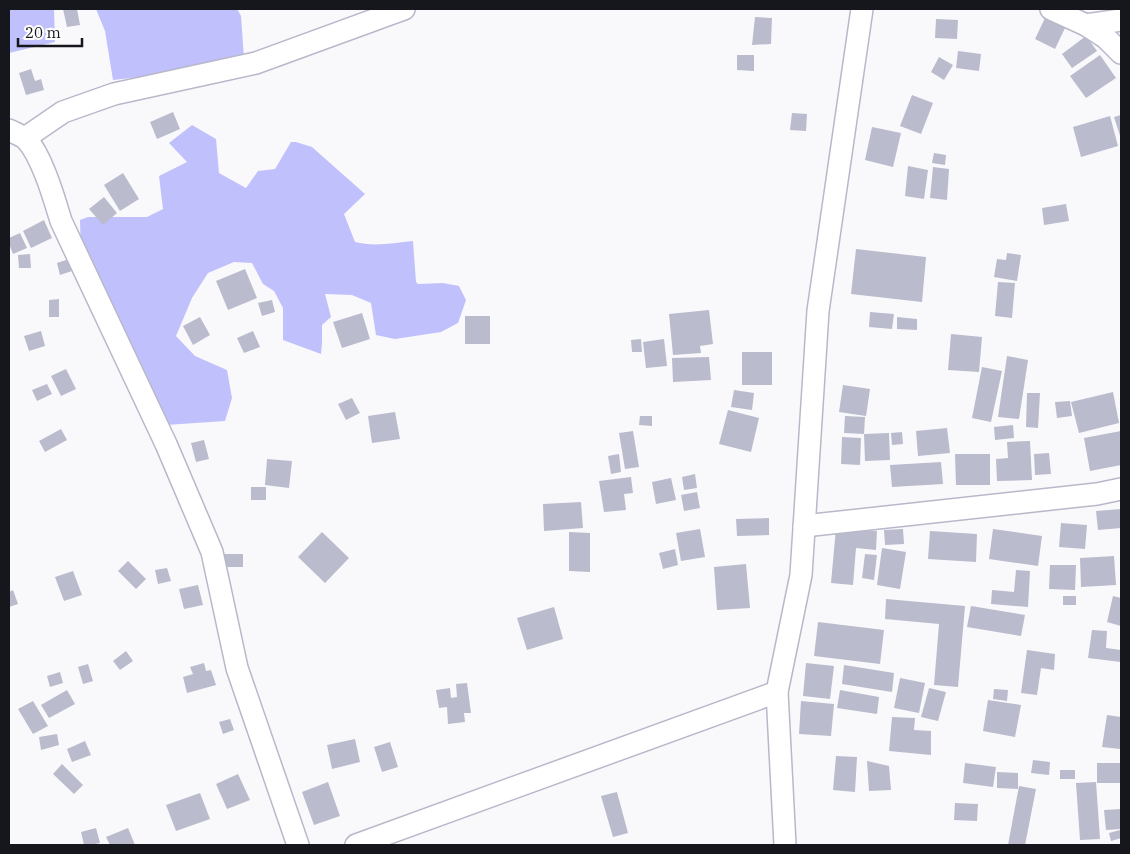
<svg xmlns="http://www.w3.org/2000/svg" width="1130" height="854" font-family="'IBM Plex Serif',serif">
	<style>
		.forest { fill: #c0c0fc }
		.building { fill: #babbcc }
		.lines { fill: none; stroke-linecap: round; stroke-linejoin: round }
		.minor-casing { stroke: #b8b8ca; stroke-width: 24 }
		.minor { stroke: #fff; stroke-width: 21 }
	</style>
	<rect width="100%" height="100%" fill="#f9f9fc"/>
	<g class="forest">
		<path d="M9,9H54L55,42L9,53Z"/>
		<path d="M96,9H237L241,16L244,58L148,76L113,80L105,31Z"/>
		<path d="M192,125L216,139L219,173L246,188L258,171L275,169L291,142H296L312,147L365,194L344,214L355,242C374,247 393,243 413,241L416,282L418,284L443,283L459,286L466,300L458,323L441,332L395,339L376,335L371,303L352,295L325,294L331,317L322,325V343L321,354L283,340V308L274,291L263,284L252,263L234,262L208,273L192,298L176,336L195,356L227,370L232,398L225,421L151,426L81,261L80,220L88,217H147L163,209L159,176L187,162L169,143Z"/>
	</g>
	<g class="building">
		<path d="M63,9H77L80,25L67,27Z"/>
		<path d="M755,17L772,18L771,44L752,45Z"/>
		<path d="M1045,18L1065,28L1055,49L1035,39Z"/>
		<path d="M936,19L958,20L957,39L935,38Z"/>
		<path d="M1086,36L1097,51L1072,68L1062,54Z"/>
		<path d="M958,51L981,54L979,71L956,68Z"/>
		<path d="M737,55H754V71L737,70Z"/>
		<path d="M1100,55L1116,78L1086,98L1070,76Z"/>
		<path d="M939,57L953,65L944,80L931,72Z"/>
		<path d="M31,69L35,81L41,79L44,90L26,95L19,73Z"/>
		<path d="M912,95L933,103L921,134L900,126Z"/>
		<path d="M173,112L180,129L157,139L150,122Z"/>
		<path d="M792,113L807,114L806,131L790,130Z"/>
		<path d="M1121,115V139L1114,117Z"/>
		<path d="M1110,116L1118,146L1081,157L1073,127Z"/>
		<path d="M872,127L901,133L893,167L865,160Z"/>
		<path d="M934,153L946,155L945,165L932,163Z"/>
		<path d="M908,166L928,170L924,199L905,196Z"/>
		<path d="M933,167L949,169L947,200L930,198Z"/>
		<path d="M123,173L139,199L120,211L104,185Z"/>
		<path d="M104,197L117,213L103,225L89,209Z"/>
		<path d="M1066,204L1069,221L1044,225L1042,208Z"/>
		<path d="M44,220L52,238L31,248L23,231Z"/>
		<path d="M20,233L27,248L13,254L9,244V238Z"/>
		<path d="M856,249L926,257L922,302L851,294Z"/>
		<path d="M1007,253L1021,255L1017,281L994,277L997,259L1006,260Z"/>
		<path d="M30,254L31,268H19L18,255Z"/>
		<path d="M72,258L75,270L60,275L57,263Z"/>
		<path d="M245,269L257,298L228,310L216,281Z"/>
		<path d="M998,282L1015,283L1012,318L995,316Z"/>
		<path d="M59,299V317H49V300Z"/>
		<path d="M272,300L275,312L262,316L258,303Z"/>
		<path d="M709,310L713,344L700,346L701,353L673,355L669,314Z"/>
		<path d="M870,312L894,314L892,329L869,327Z"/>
		<path d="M362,313L370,339L342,348L333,322Z"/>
		<rect x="465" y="316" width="25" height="28"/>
		<path d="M200,317L210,335L193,345L183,326Z"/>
		<path d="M897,317L917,319V330L897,329Z"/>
		<path d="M41,331L45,346L29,351L24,336Z"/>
		<path d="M253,331L260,347L244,353L237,338Z"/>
		<path d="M951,334L982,337L979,372L948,370Z"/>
		<path d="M641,339L642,352H632L631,340Z"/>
		<path d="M664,339L667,366L646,368L643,342Z"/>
		<rect x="742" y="352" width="30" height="33"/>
		<path d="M1007,356L1028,360L1019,419L998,417Z"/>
		<path d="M709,357L711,380L673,382L672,358Z"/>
		<path d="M982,367L1002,371L991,422L972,418Z"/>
		<path d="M66,369L76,389L61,396L51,376Z"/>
		<path d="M47,384L52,394L37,401L32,390Z"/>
		<path d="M843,385L870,389L866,416L839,412Z"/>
		<path d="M734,390L754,393L752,410L731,407Z"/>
		<path d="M1113,392L1119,423L1079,433L1071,402Z"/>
		<path d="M1027,393H1040L1038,428L1026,427Z"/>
		<path d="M352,398L360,413L346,420L338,404Z"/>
		<path d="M1070,401L1072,416L1057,418L1055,402Z"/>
		<path d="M728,410L759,418L751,452L719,444Z"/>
		<path d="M395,412L400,439L372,443L368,416Z"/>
		<path d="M640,416H652V426L639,425Z"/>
		<path d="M845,416L865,417L864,434L844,433Z"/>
		<path d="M1013,425L1014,438L995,440L994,427Z"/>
		<path d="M947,428L950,453L918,456L916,431Z"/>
		<path d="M61,429L67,440L45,452L39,441Z"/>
		<path d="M633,431L639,467L625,469L619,433Z"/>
		<path d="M1121,431V465L1090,471L1084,438Z"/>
		<path d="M902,432L903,444L892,445L891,433Z"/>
		<path d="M889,433L890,460L865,461L864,434Z"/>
		<path d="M842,437L861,438L860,465L841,464Z"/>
		<path d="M204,440L209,459L196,462L191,443Z"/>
		<path d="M1030,441L1032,480L997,481L996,459L1008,458L1007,442Z"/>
		<path d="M1049,453L1051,474L1035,475L1034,454Z"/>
		<path d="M619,454L621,472L611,474L608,456Z"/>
		<path d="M955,454H990V485H956Z"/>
		<path d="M267,459L292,461L289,488L265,485Z"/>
		<path d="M941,462L943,484L892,487L890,465Z"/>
		<path d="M695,474L697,488L684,490L682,477Z"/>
		<path d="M631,477L633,493L624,494L626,510L604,512L599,481Z"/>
		<path d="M671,478L676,500L656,504L652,482Z"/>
		<rect x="251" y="487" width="15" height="13"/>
		<path d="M697,492L700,508L684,511L681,495Z"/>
		<path d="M581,502L583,528L544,531L543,504Z"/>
		<path d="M1121,509V528L1098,530L1096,511Z"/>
		<path d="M769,518V535L737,536L736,519Z"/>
		<path d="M1061,523L1087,525L1085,549L1059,547Z"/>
		<path d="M836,528L877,531L876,550L856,548L853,585L831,583Z"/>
		<path d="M700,529L705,557L681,561L676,533Z"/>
		<path d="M903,529L904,544L885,545L884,530Z"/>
		<path d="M993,529L1042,536L1038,566L989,559Z"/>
		<path d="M930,531L977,534L976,562L928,559Z"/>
		<path d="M322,532L349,558L325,583L298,557Z"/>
		<path d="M569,532L590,533V572L569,571Z"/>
		<path d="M882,548L906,552L900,589L877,585Z"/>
		<path d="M675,549L678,565L663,569L659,553Z"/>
		<rect x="222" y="554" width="21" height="13"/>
		<path d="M865,554L877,555L874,580L862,578Z"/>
		<path d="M1114,556L1116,585L1081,587L1080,558Z"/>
		<path d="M128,561L146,579L136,589L118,571Z"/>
		<path d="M746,564L750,608L717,610L714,567Z"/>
		<path d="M1050,565H1076L1075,590L1049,589Z"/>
		<path d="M167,568L171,581L158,584L155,570Z"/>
		<path d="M1016,570L1030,571L1028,607L991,604L992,590L1014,592Z"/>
		<path d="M73,571L82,595L64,601L55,577Z"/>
		<path d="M198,585L203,605L184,609L179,589Z"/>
		<path d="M13,590L18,604L9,607V592Z"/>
		<rect x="1063" y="596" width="13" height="9"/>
		<path d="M1113,596L1121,598V626L1107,622Z"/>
		<path d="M886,599L965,606L958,687L934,685L939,624L885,619Z"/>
		<path d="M971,606L1025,615L1021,636L967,627Z"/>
		<path d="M554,607L563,639L527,650L517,618Z"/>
		<path d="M818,622L884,630L880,664L814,656Z"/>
		<path d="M1092,630L1107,631L1106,648L1121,650V662L1088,658Z"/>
		<path d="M1027,650L1055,654L1054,670L1041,668L1037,695L1021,693Z"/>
		<path d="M126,651L133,661L120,670L113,661Z"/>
		<path d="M204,663L206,671L211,670L216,685L187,693L183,677L193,674L190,667Z"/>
		<path d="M806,663L834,666L830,699L803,696Z"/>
		<path d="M88,664L93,681L83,684L78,667Z"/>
		<path d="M844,665L894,673L892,692L842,684Z"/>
		<path d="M60,672L63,683L50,687L47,676Z"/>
		<path d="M900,678L925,683L919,713L894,708Z"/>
		<path d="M467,683L471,713H464L465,722L448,724L447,707L439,708L436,690L450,688L451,698L457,697L456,684Z"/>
		<path d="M929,688L946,692L938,721L921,717Z"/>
		<path d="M994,689L1008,690L1007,701L993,699Z"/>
		<path d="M67,690L75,704L49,718L41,705Z"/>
		<path d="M840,690L879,697L877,714L837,708Z"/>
		<path d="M988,700L1021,705L1015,737L983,731Z"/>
		<path d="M33,701L48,726L33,734L18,709Z"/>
		<path d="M801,701L834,704L831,736L799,734Z"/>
		<path d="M1107,715L1121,717L1120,749L1102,747Z"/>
		<path d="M892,717L915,718L914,730L931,731V755L889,751Z"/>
		<path d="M230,719L234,730L223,734L219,722Z"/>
		<path d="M57,734L59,745L41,750L39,737Z"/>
		<path d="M355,739L360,762L332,769L327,745Z"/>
		<path d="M85,741L91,755L72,762L67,749Z"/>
		<path d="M390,742L398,767L382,772L374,747Z"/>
		<path d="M836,756L857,757L855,792L833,790Z"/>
		<path d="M1033,760L1050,762L1049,775L1031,773Z"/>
		<path d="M867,761L889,766L891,790L869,791Z"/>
		<path d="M965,763L996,767L993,787L963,783Z"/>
		<rect x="1097" y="763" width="24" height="20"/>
		<path d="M62,764L83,785L74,794L53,774Z"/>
		<rect x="1060" y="770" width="15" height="9"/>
		<path d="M997,772L1018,773V789L997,788Z"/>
		<path d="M238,774L250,800L227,809L216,784Z"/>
		<path d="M328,782L340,816L314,825L302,792Z"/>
		<path d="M1096,782L1100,839L1080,840L1076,783Z"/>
		<path d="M1019,786L1036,789L1025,845H1008Z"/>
		<path d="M617,792L628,833L613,837L601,796Z"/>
		<path d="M200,793L210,819L176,831L166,805Z"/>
		<path d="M955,803L978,804L977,821L954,820Z"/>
		<path d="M1121,809V829L1106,830L1104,810Z"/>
		<path d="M96,828L100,843L90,845H84L81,832Z"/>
		<path d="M128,828L135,845H110L106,837Z"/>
		<path d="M1120,830L1121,838L1111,841L1109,833Z"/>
	</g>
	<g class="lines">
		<g class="minor-casing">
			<g id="minor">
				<path d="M1051,9L1086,25L1121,20"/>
				<path d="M1086,25L1106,38L1121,53"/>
				<path d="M9,130C14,133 21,135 26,139C42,156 54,198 61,221L166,444L212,552L237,668L298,845"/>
				<path d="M25,138L63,112L114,94L256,63L404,9"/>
				<path d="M804,526L1097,494L1121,489"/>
				<path d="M356,845L777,692"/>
				<path d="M785,845L777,692L801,575L818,311L862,9"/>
			</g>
		</g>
		<use href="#minor" class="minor"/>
	</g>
	<rect width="1130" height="854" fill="none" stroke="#16171d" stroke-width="20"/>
	<path d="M18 38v8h64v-8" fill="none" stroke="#16171d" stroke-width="2.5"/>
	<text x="25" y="38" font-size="15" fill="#16171d" stroke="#ffffff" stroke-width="4" paint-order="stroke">20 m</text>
</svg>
